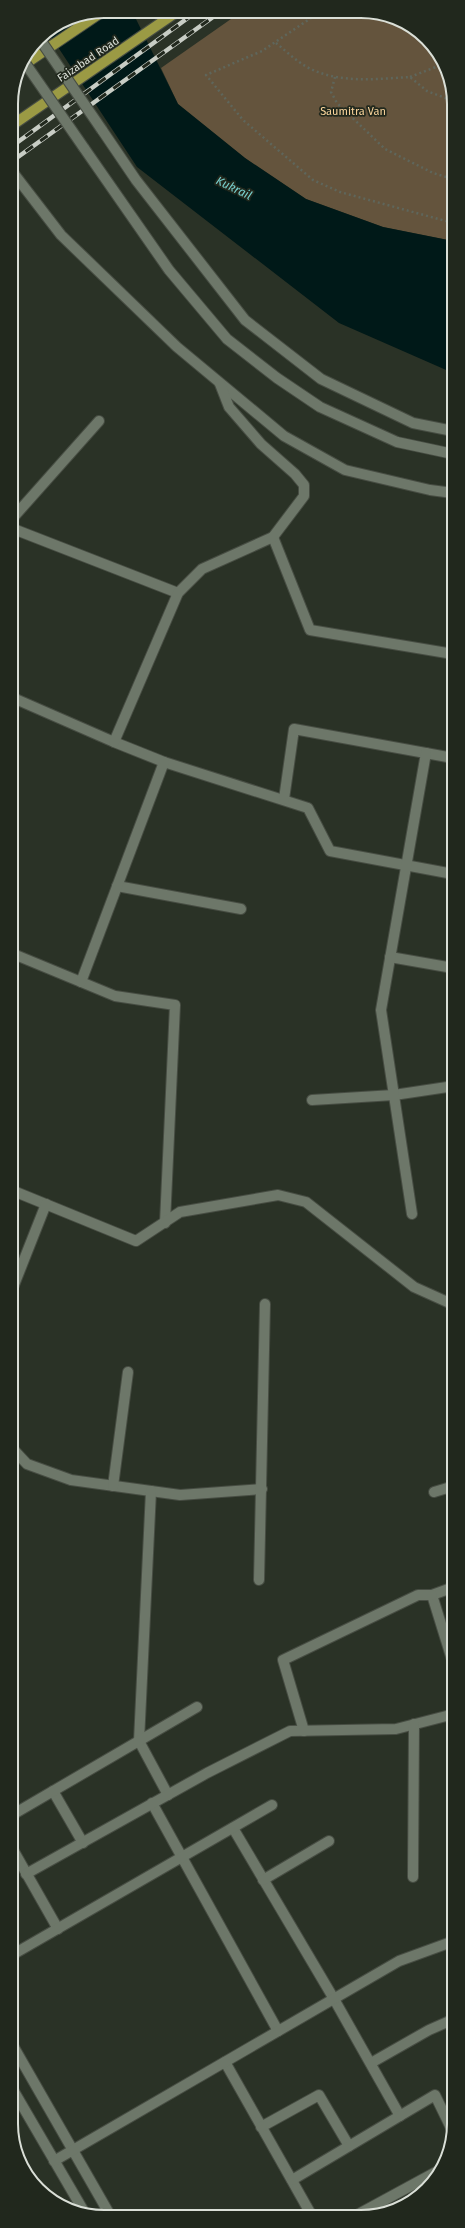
<svg xmlns="http://www.w3.org/2000/svg" width="465" height="2228" font-family="'Fira Sans',sans-serif">
	<style>
		.green { fill: #64543d }
		.water { fill: #001918 }
		.lines { fill: none; stroke-linecap: round; stroke-linejoin: round }
		.minor-casing { stroke: #474d43; stroke-width: 12 }
		.major-casing { stroke: #474d43; stroke-width: 12 }
		.path { stroke: #5f665b; stroke-width: 2.5; stroke-dasharray: 2 3; stroke-linecap: butt }
		.minor { stroke: #6d7769; stroke-width: 10 }
		.major { stroke: #9b9a44; stroke-width: 10 }
		.rail-casing { stroke: #c8cdc5; stroke-width: 4.5 }
		.rail { stroke: #21281d; stroke-width: 3; stroke-dasharray: 9; stroke-linecap: butt }
		.minor-bridge-casing { stroke: #474d43; stroke-width: 12; stroke-linecap: butt }
		.minor-bridge { stroke: #6d7769; stroke-width: 10 }
		.labels { text-anchor: middle; stroke-width: 3.5; stroke-linejoin: round; paint-order: stroke }
		.street-label { font-size: 11px; fill: #dadfd7; stroke: #21281d }
		.park-label { font-size: 11px; fill: #fcd69d; stroke: #21281d }
		.water-label { font-size: 12px; font-style: italic; fill: #78d0ce; stroke: #21281d }
		.rim { fill: none; stroke: #dadfd7; stroke-width: 2 }
	</style>
	<rect width="100%" height="100%" fill="#2a3226"/>
	<path class="green" d="M241,12L380,13L431,42L453,92V241L383,227L306,199L245,158L178,104L161,68Z"/>
	<path class="water" d="M104,11H132L178,104L245,158L306,199L383,227L453,241V373L339,323L137,167L48,32L69,18Z"/>
	<g class="lines">
		<g class="minor-casing">
			<g id="minor">
				<path d="M102,130L136,180L245,320L321,379L413,423L453,431"/>
				<path d="M84,148L169,270L227,339L277,378L320,407L397,442L453,454"/>
				<path d="M11,170L61,235L177,347L284,436L345,470L430,490L453,493"/>
				<path d="M11,520L99,421"/>
				<path d="M11,528L178,593"/>
				<path d="M273,537L310,630L453,654"/>
				<path d="M11,697L114,742L164,762L308,808L330,851L453,874"/>
				<path d="M114,742L178,593L202,569L273,537L304,496V485L295,474L261,444L229,407L220,384"/>
				<path d="M284,799L294,729L453,758"/>
				<path d="M117,886L241,909"/>
				<path d="M11,953L115,996L175,1005L165,1223"/>
				<path d="M390,957L453,968"/>
				<path d="M81,982L164,762"/>
				<path d="M312,1100L394,1095L454,1086"/>
				<path d="M11,1190L136,1241L180,1212L278,1195L306,1202L414,1287L454,1305"/>
				<path d="M412,1214L381,1010L426,753"/>
				<path d="M12,1290L46,1204"/>
				<path d="M12,1448L27,1464L71,1480L180,1495L262,1489"/>
				<path d="M113,1486L128,1372"/>
				<path d="M151,1491L139,1741L168,1795"/>
				<path d="M434,1492L454,1486"/>
				<path d="M259,1580L265,1304"/>
				<path d="M454,1587L432,1595L454,1666"/>
				<path d="M304,1731L283,1660L418,1595H432"/>
				<path d="M53,1791L83,1843"/>
				<path d="M152,1803L278,2031"/>
				<path d="M12,1815L197,1707"/>
				<path d="M233,1828L334,1999L400,2116"/>
				<path d="M12,1848L58,1929"/>
				<path d="M26,1874L207,1773L290,1731L396,1729L454,1714"/>
				<path d="M413,1877L414,1724"/>
				<path d="M263,1880L329,1841"/>
				<path d="M12,1955L272,1805"/>
				<path d="M12,2044L110,2215"/>
				<path d="M225,2062L312,2216"/>
				<path d="M371,2063L429,2030L454,2019"/>
				<path d="M12,2088L86,2215"/>
				<path d="M261,2127L319,2095L349,2146"/>
				<path d="M54,2161L399,1961L454,1941"/>
				<path d="M292,2180L435,2095L453,2132"/>
				<path d="M355,2216L436,2172"/>
			</g>
		</g>
		<g class="major-casing">
			<g id="major">
				<path d="M19,68L103,11"/>
				<path d="M11,126L178,11"/>
			</g>
		</g>
		<g class="path">
			<path d="M320,12L262,51L206,75L243,120L313,180L340,192L453,223"/>
			<path d="M276,43C286,51 296,61 307,67C338,84 376,79 410,77L427,91L453,101"/>
			<path d="M335,77L331,92L337,103L385,149L433,173L453,179"/>
			<path d="M410,77L441,65"/>
		</g>
		<use href="#minor" class="minor"/>
		<use href="#major" class="major"/>
		<g class="rail-casing">
			<g id="rail">
				<path d="M11,147L196,12"/>
				<path d="M11,162L220,12"/>
			</g>
		</g>
		<use href="#rail" class="rail"/>
		<g class="minor-bridge-casing">
			<g id="minor-bridge">
				<path d="M39,38L102,130"/>
				<path d="M23,60L84,148"/>
			</g>
		</g>
		<use href="#minor-bridge" class="minor-bridge"/>
	</g>
	<g class="labels">
		<g class="street-label">
			<text transform="translate(88 59) rotate(-34)" y="4">Faizabad Road</text>
		</g>
		<g class="park-label">
			<text x="353" y="115">Saumitra Van</text>
		</g>
		<g class="water-label">
			<text transform="translate(234 188) rotate(26)" y="4">Kukrail</text>
		</g>
	</g>
	<path d="M0 0H465V2228H0ZM104 18H361A86 86 0 0 1 447 104V2124A86 86 0 0 1 361 2210H104A86 86 0 0 1 18 2124V104A86 86 0 0 1 104 18Z" fill="#21281d" fill-rule="evenodd"/>
	<path class="rim" d="M104 18H361A86 86 0 0 1 447 104V2124A86 86 0 0 1 361 2210H104A86 86 0 0 1 18 2124V104A86 86 0 0 1 104 18Z"/>
</svg>
